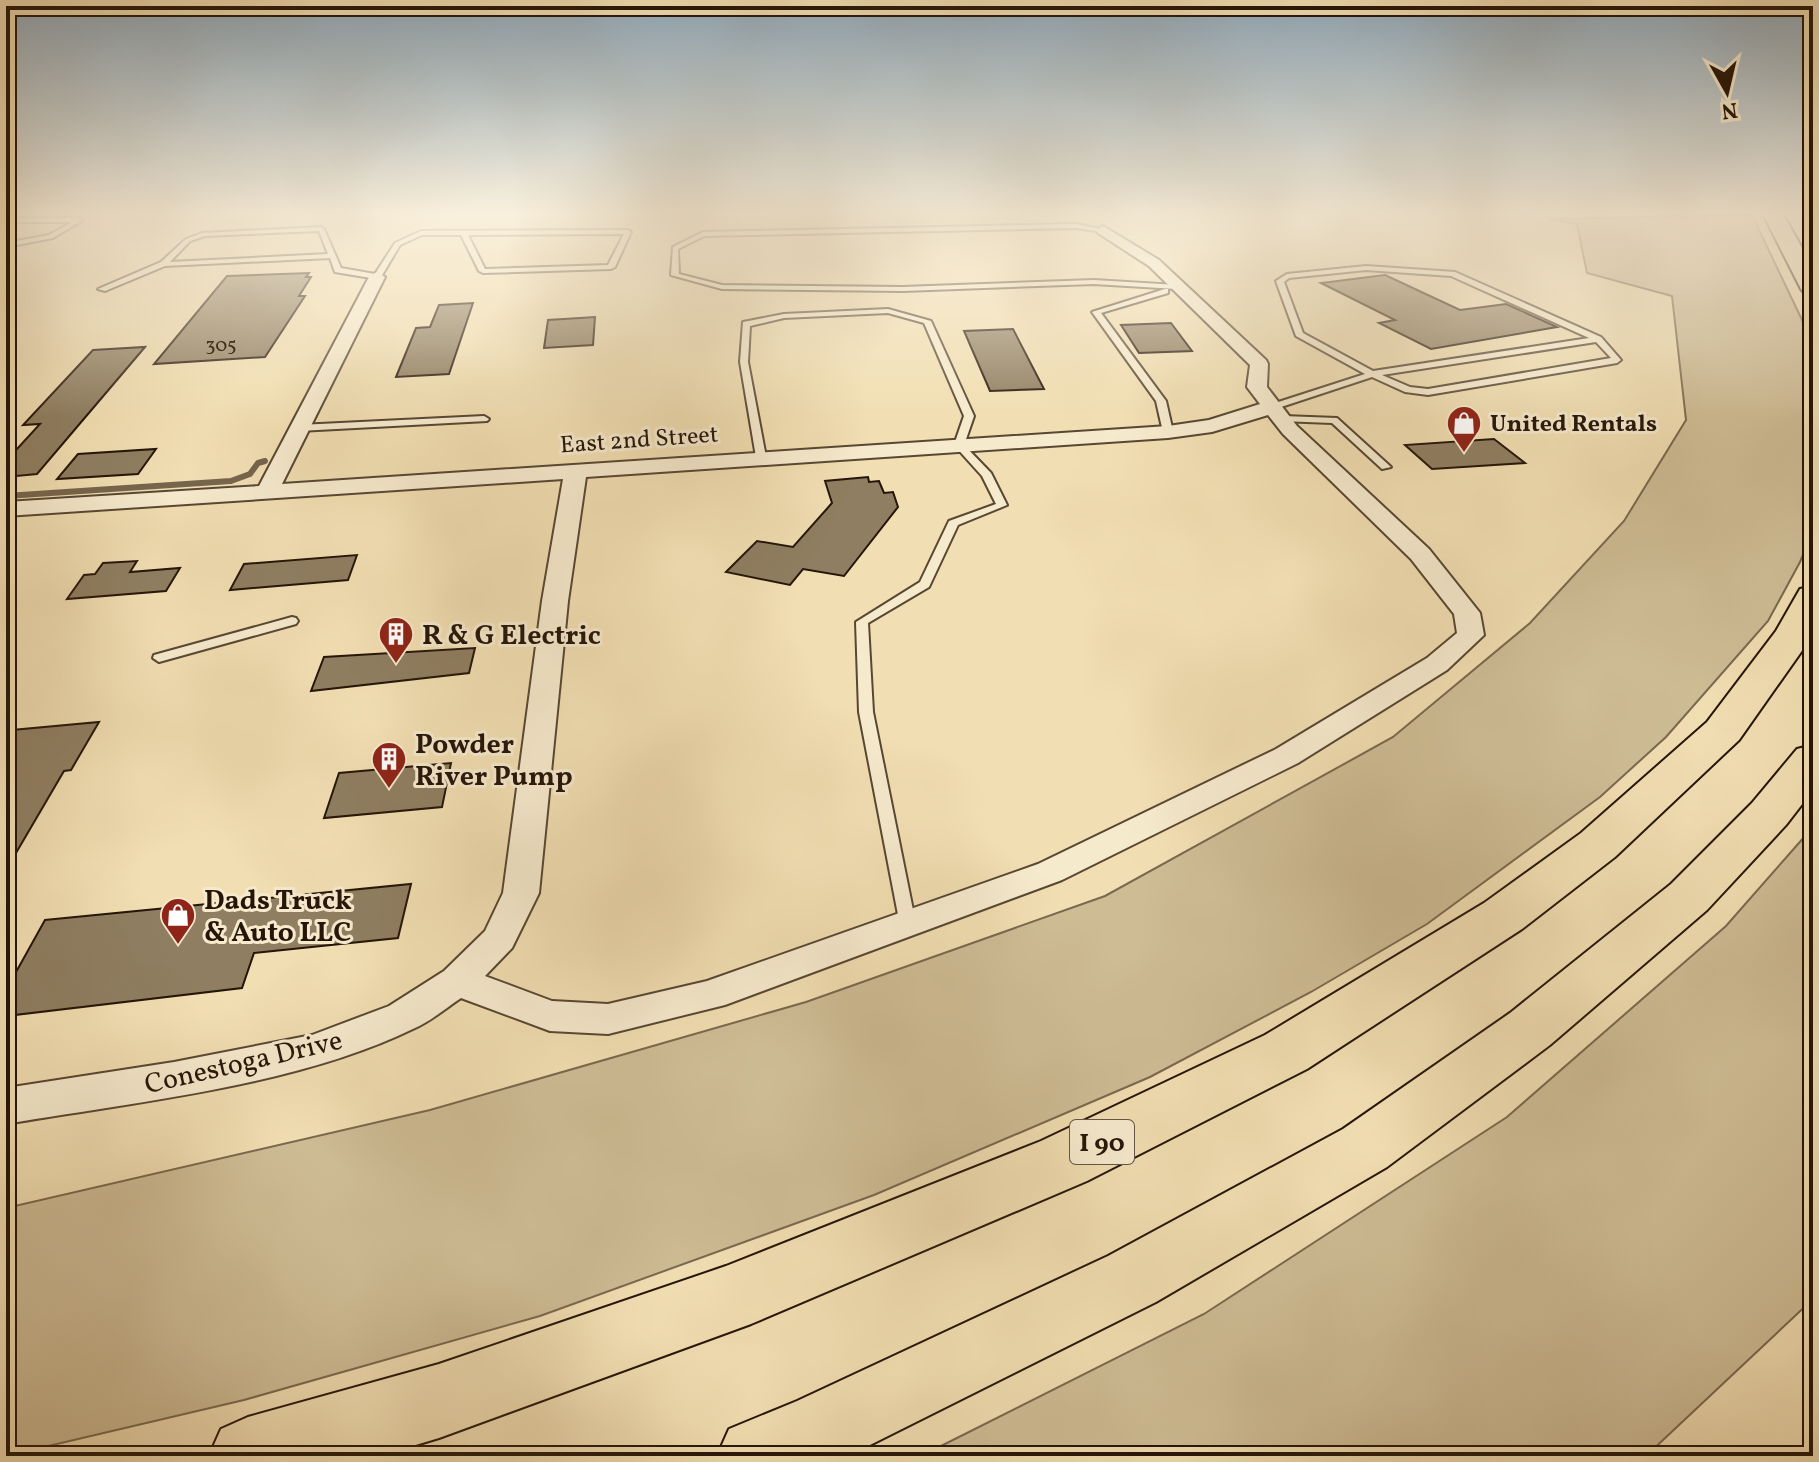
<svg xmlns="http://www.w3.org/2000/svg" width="1819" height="1462" font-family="Vollkorn,serif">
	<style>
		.green { fill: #cebc95; stroke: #7a684f; stroke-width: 2 }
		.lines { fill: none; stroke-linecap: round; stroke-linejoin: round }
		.stream { stroke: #76654c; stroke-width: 6 }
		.building { fill: #8f7e61; stroke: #251509; stroke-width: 2 }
		.service-casing { stroke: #584733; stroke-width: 4 }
		.minor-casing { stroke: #584733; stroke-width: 4 }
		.motorway-casing { stroke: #251509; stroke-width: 4 }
		.service { fill: #f6eacd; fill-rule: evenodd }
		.minor { fill: #f6eacd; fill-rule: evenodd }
		.motorway { fill: #f1deb2; fill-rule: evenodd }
		.labels { text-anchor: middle; stroke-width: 6; stroke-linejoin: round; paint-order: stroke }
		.far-number-label { font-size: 20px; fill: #402f1f }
		.far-poi-label { font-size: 24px; font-weight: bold; fill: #251509; stroke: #f6eacd; text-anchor: start }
		.far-street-label { font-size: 24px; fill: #251509; stroke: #f6eacd }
		.shield { fill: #f6eacd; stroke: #645544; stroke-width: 2 }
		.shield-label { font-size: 26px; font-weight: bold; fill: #251509 }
		.poi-label { font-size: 28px; font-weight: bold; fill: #251509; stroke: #f6eacd; text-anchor: start }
		.street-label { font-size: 28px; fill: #251509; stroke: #f6eacd }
	</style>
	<rect width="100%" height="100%" fill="#f1deb2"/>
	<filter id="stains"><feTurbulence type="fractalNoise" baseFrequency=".0025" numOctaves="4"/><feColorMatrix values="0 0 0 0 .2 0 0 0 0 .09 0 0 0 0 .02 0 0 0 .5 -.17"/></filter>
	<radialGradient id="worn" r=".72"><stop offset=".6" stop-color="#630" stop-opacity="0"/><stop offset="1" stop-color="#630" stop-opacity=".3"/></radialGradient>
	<g class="green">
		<path d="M1752,215L1813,343V531L1800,562L1768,621L1666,737L1600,797L1427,924L1311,992L1150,1077L874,1195L540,1316L244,1400L6,1456V1208L430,1110L806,1002L1105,896L1393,737L1530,623L1624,521L1686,420L1672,296L1587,273L1577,224L1549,219Z"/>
		<path d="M1813,827V1299L1646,1456H921L1204,1314L1507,1117L1726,926Z"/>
	</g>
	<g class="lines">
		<path class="stream" d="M6,496L231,481L250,474L258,463L265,461"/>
	</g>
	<g class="building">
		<path d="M309,273L306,277H311L299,296H305L265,357L154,364L227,276Z"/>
		<path d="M1385,275L1460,310L1506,304L1557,327L1431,349L1379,323L1395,320L1321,283Z"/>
		<path d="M473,303L449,374L396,377L416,328L430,327L439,305Z"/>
		<path d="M595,317L593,345L544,348L548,320Z"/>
		<path d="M1171,323L1192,351L1139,353L1121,325Z"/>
		<path d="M1013,329L1044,389L990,391L964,331Z"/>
		<path d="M145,347L37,474L6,477V461L40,424L23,425L93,350Z"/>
		<path d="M1494,439L1525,463L1432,469L1405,445Z"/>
		<path d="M156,449L138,474L57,479L78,454Z"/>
		<path d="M868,477L869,482L879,481L884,493L893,492L898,507L844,576L803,569L790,585L726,572L757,541L793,547L832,503L825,481Z"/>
		<path d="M357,555L348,580L230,590L244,564Z"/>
		<path d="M137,561L130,572L180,568L166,591L67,599L84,575L95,574L103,563Z"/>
		<path d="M475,648L469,673L311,691L324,657Z"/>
		<path d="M99,722L71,770L64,771L6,870V739L12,730Z"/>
		<path d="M451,763L442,807L324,818L339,773Z"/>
		<path d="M411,884L398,938L254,953L242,988L6,1016V990L45,920Z"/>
	</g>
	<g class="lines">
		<g class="service-casing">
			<g id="service">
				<path d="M6,218H80L83,220L53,238L6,247V243L49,235L72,222H6Z"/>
				<path d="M1076,224L1106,230L1103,232L1076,228L704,236L678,249L679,274L722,285L903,287L1094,280L1177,285L1181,287L1177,289L1094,284L903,291L722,289L671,275L673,247L703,232Z"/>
				<path d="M321,227L324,229L341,268L375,274L395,243L421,231L628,230L631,232L615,267L611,269L483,273L479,271L461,235H422L400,245L381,277L377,279L335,272L330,258L165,266L105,291L98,289L161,262L186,239L202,233ZM319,231L328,254L170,262L190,241L205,236ZM624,234L608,265L485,269L468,235Z"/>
				<path d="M1366,266L1455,272L1601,337L1621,360L1617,363L1428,395L1405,392L1372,377L1275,409H1269V405L1365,374L1296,336L1276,281L1287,274ZM1366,270L1451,276L1589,338L1373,371L1303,333L1284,282L1289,278ZM1596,342L1611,358L1428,389L1410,387L1382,375Z"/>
				<path d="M1165,289H1168V293L1101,313L1166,401L1173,432L1168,435L1163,432L1156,401L1092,312Z"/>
				<path d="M888,309L931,321L974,416L964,445L991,473L1007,505L958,525L929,587L868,623L873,712L916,925L914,929L908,931L902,929L900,925L859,712L856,622L920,582L949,521L996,504L982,476L954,445L964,416L924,323L888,313L784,318L750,326L748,362L766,457L761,460L756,457L740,362L743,322L784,314Z"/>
				<path d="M484,416L489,419L487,421L299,431L294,428L299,425Z"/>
				<path d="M1283,416L1337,418L1391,467L1382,469L1332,423L1280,421V417Z"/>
				<path d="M292,617L296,618L298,621L296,624L159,662L153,658L154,655Z"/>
			</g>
		</g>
		<g class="minor-casing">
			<path id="minor" d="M1103,226L1159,260L1266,360L1268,364L1267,387L1297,426L1429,549L1480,613L1484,635L1447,670L1298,763L1062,880L725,1005L608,1034L550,1031L461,998C446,1008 431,1021 415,1028C297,1086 136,1102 6,1124V1088L174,1062L312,1035L389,1006L444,971L485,931L503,893L542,601L563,479L6,516V502L259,486L369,277L377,272L385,277L282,484L1168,426L1209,420L1260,404L1247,387L1250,365L1149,266L1098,233L1096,230ZM1268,415L1283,434L1411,559L1454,614L1457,633L1427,658L1276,749L1038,864L707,981L608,1004L552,1001L485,976L512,948L539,893L568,601L586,477L1168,438L1212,432Z"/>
		</g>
		<g class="motorway-casing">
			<g id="motorway">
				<path d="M1762,212H1782L1813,268V296L1805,294L1801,289Z"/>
				<path d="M1813,586V635L1739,740L1615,857L1522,929L1307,1069L1087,1181L751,1324L439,1438L379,1456H209L221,1429L248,1417L439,1364L726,1266L1041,1141L1265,1035L1484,903L1581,833L1707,722L1776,631L1800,589Z"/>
				<path d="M1813,745V790L1786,825L1707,910L1550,1045L1387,1167L1156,1302L848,1456H717L729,1429L797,1401L1108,1256L1343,1129L1510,1013L1671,884L1752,803L1797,749Z"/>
			</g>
		</g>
		<use href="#service" class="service"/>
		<use href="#minor" class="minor"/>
		<use href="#motorway" class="motorway"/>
	</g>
	<linearGradient id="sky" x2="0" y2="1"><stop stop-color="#90aabc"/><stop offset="0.51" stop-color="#f9f0dc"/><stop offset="1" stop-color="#f9f0dc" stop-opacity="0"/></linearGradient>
	<rect width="1819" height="417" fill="url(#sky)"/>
	<defs>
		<g id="shop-pin" transform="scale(1.8)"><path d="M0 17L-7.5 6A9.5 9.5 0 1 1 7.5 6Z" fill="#8f2418" stroke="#f6eacd"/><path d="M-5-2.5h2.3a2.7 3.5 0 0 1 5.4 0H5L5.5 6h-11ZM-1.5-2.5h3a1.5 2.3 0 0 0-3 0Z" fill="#fff"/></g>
		<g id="building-pin" transform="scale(1.8)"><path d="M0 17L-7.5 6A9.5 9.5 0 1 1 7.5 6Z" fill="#8f2418" stroke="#f6eacd"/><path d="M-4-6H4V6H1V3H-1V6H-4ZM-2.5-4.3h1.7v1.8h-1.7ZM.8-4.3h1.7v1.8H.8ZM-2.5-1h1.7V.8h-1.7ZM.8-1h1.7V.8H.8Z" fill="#fff"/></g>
	</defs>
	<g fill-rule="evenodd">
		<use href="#shop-pin" x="1464" y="423"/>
		<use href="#building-pin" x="396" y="634"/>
		<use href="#building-pin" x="389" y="759"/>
		<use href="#shop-pin" x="178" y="915"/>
	</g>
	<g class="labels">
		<g class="far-number-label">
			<text x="221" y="351">305</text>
		</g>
		<g class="far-poi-label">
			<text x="1490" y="431">United Rentals</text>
		</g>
		<g class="far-street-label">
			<text transform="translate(639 439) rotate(-4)" y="8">East 2nd Street</text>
		</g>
		<rect class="shield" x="1070" y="1120" width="64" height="44" rx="6"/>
		<g class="shield-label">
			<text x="1102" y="1151">I 90</text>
		</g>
		<g class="poi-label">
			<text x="422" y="644">R &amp; G Electric</text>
			<text x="415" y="753">Powder<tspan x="415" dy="32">River Pump</tspan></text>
			<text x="204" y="909">Dads Truck<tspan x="204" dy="32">&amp; Auto LLC</tspan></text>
		</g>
		<g class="street-label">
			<text transform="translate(243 1061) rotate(-13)" y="10">Conestoga Drive</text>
		</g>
	</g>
	<rect width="1819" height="1462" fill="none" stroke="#f1deb2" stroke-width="32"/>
	<rect x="8" y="8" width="1803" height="1446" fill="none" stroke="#251509" stroke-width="4"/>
	<rect x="16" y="16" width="1787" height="1430" fill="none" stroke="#251509" stroke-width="2"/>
	<g transform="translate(1727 92) rotate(172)" stroke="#f6eacd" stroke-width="6" paint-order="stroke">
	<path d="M0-6L14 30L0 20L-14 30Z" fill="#251509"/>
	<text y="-12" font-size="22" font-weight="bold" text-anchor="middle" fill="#251509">N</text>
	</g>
	<rect width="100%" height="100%" filter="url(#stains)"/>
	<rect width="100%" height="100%" fill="url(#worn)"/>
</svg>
